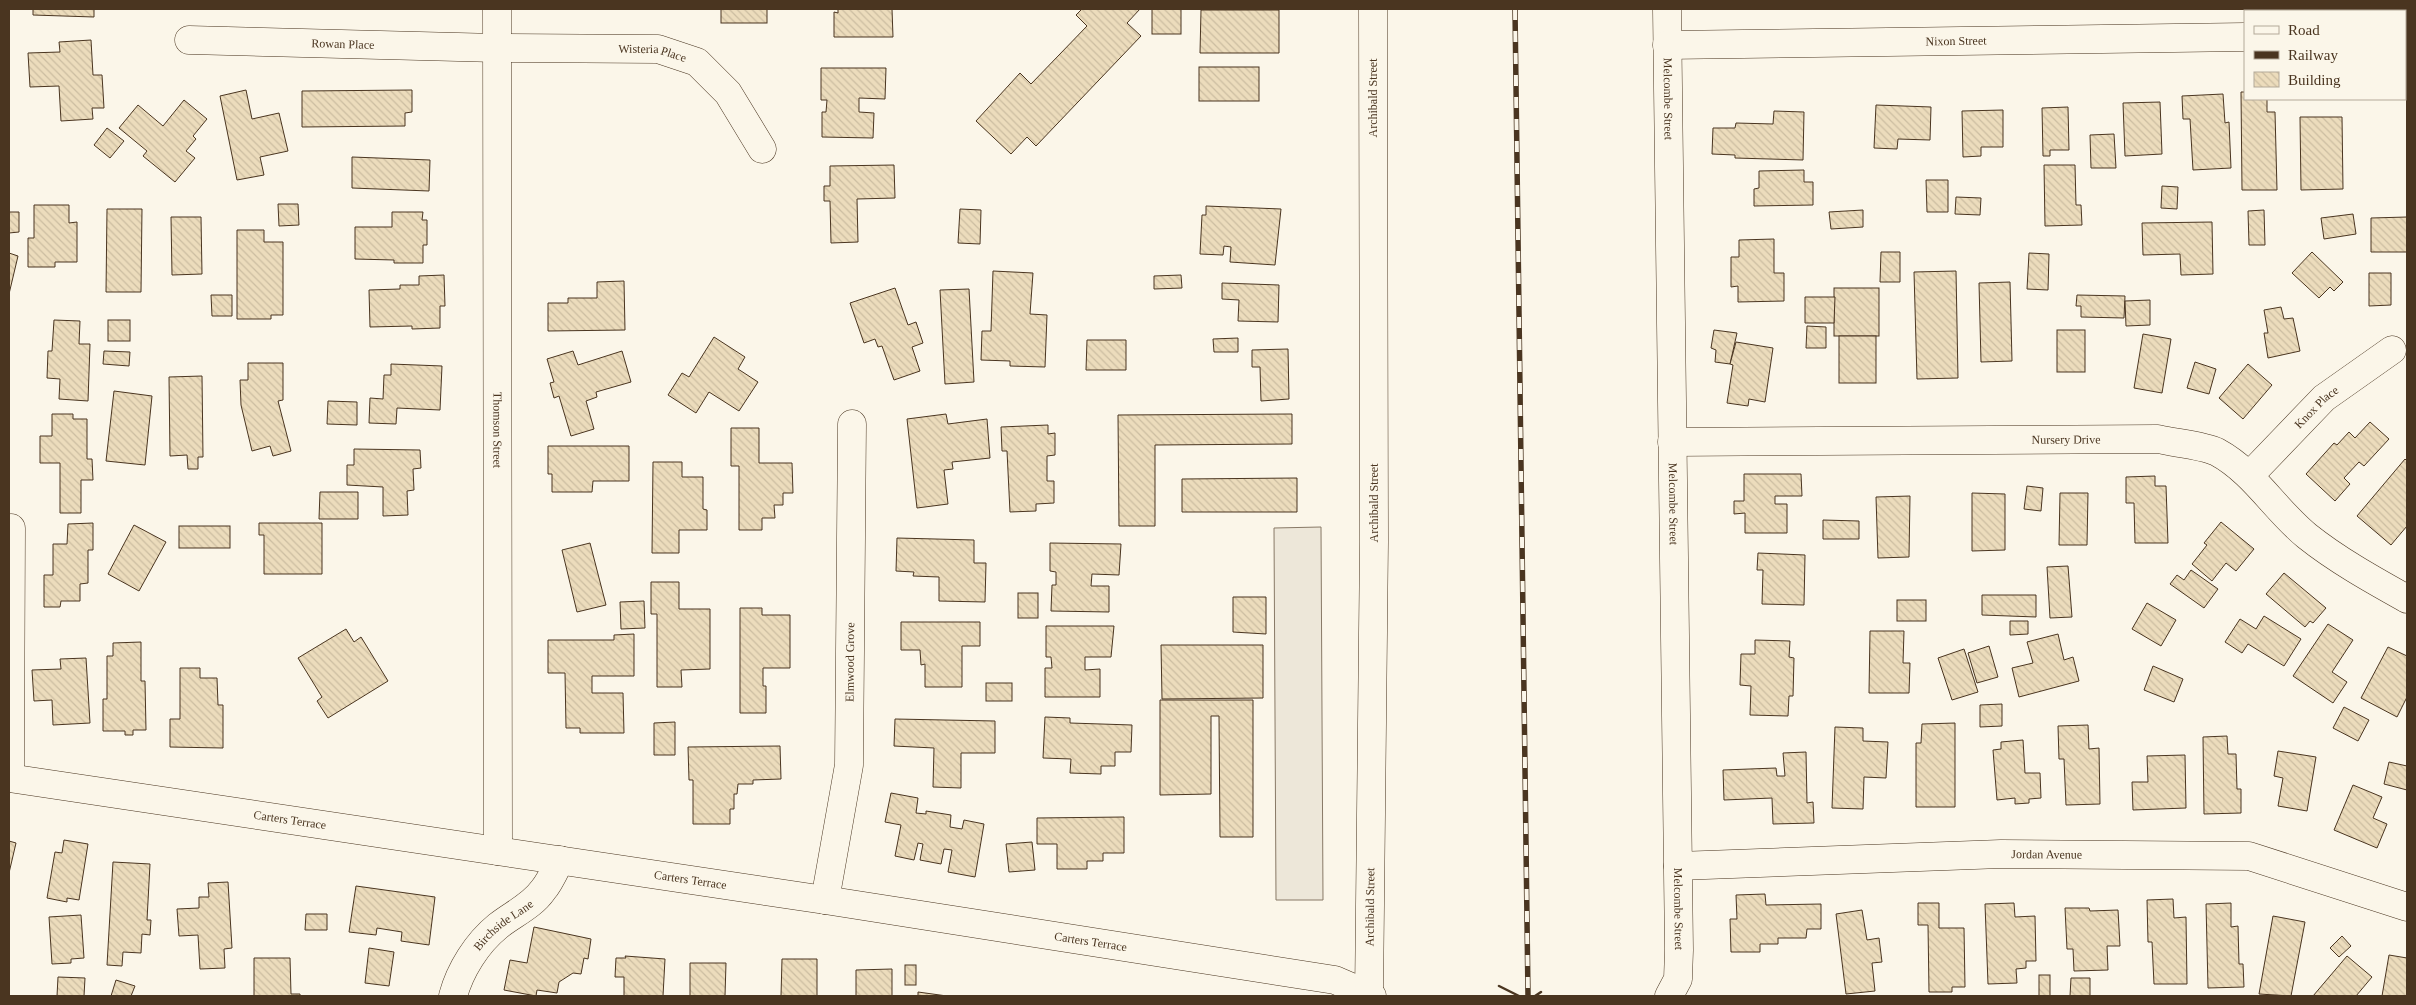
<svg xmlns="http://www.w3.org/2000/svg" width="2416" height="1005" font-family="'Times New Roman',serif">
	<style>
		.parking { fill: #ede7d9; stroke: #887966 }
		.building { fill: url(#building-back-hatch); stroke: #4a3520 }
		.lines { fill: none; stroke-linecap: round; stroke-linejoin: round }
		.minor-casing { stroke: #4a3520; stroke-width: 29 }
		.highway-casing { stroke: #4a3520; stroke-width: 29 }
		.minor { stroke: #fbf6e9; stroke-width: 28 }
		.highway { stroke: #fbf6e9; stroke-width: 28 }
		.rail-casing { stroke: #4a3520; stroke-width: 5.5 }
		.rail { stroke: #fbf6e9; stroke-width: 4; stroke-dasharray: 11; stroke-linecap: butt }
		.wall { stroke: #4a3520; stroke-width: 2.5 }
		.labels { text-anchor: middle; stroke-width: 4; stroke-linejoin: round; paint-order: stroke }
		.street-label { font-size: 12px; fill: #4a3520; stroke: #fbf6e9 }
	</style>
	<defs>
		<pattern id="building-back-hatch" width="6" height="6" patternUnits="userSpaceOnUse" patternTransform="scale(1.25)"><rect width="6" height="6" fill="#ecdcbc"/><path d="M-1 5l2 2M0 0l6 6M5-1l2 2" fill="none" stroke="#ccbda1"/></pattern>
	</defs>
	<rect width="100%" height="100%" fill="#fbf6e9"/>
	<path class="parking" d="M1321,527L1323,900H1276L1274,528Z"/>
	<g class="building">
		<path d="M33,9H94V17L33,15Z"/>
		<rect x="721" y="9" width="46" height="14"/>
		<path d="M838,9H892L893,37H834V12L838,13Z"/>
		<path d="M1082,9H1140L1127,23L1141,36L1036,146L1027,137L1011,154L976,121L1020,73L1031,84L1087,26L1076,15Z"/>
		<rect x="1152" y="9" width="29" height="25"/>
		<path d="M1201,10H1279V53H1200Z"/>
		<path d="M91,40L93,75H102L104,108H92L93,119L61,121L59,86L30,87L28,53L60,52L59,42Z"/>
		<rect x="1199" y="67" width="60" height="34"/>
		<path d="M821,68H886L885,99L859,98V112L874,113L873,138L822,137V112H826L827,100H821Z"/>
		<path d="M246,90L252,119L279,113L288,151L260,157L264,175L237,180L220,96Z"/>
		<path d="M412,90V112L405,113V126L302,127V91Z"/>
		<path d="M2241,92H2245V99H2267V112H2275L2277,190H2242Z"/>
		<path d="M2223,94L2225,123L2229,122L2231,168L2193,170L2190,119H2183L2182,96Z"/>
		<path d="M184,100L207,119L193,136L196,139L186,151L195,158L175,182L143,156L147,151L119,128L138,105L163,126Z"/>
		<path d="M2160,102L2162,154L2125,156L2123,103Z"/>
		<path d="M1876,105L1931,107L1930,140L1898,139L1897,149L1874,148Z"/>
		<path d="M2068,107L2069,150H2050V156H2043L2042,108Z"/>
		<path d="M2003,110V147H1981V156L1963,157L1962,111Z"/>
		<path d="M1774,111L1804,112L1803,160L1735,158V155L1712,154L1713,128H1735L1736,123L1773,124Z"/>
		<path d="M2300,117H2342L2343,189L2301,190Z"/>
		<path d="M107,128L124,141L110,158L94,145Z"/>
		<path d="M2114,134L2116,168H2091L2090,135Z"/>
		<path d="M352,157L430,160L429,191L352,188Z"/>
		<path d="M894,165L895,198L857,199L858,242L831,243L830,201H824V186H830V166Z"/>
		<path d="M2044,165H2075L2076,205H2081L2082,225L2045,226Z"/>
		<path d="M1804,170V182H1813V205L1754,206V189L1759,188V171Z"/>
		<path d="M1926,180H1948V212H1927Z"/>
		<path d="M2162,186L2178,187L2177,209L2161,208Z"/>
		<path d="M1956,197L1981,198L1980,215L1955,214Z"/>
		<path d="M278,204H298L299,225L279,226Z"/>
		<path d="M34,205H69V223L77,222V262H55V267H28V238H34Z"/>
		<path d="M1206,206L1281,209L1275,265L1230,262L1231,247L1224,246L1223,255L1200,254L1202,215H1206Z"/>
		<path d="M107,209H142L141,292H106Z"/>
		<path d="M960,209L981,210L980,244L958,243Z"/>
		<path d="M1863,210V227L1831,229L1829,212Z"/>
		<path d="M2264,210L2265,245H2249L2248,211Z"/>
		<path d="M9,212H19V232L9,233Z"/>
		<path d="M392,212H423L422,220H427V245H423V263H394V260L355,259V227H392Z"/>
		<path d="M2353,214L2356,234L2324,239L2321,218Z"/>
		<path d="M171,217H201L202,274L172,275Z"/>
		<path d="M2407,217V252H2371V218Z"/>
		<path d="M2212,222L2213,274L2181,275L2180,254L2143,255L2142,223Z"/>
		<path d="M237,230H264V242H283V315H271V319H237Z"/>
		<path d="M1774,239V273H1784V301L1738,302V286L1731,287V257H1739V240Z"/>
		<path d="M1881,252H1900V282H1880Z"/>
		<path d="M2312,252L2343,282L2334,291L2330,287L2319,298L2292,273Z"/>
		<path d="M9,253L18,256L9,294Z"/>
		<path d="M2029,253L2049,254L2048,290L2027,289Z"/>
		<path d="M993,271L1033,273L1030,314L1047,315L1045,367L1010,366V361L981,360L982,331H991Z"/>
		<path d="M1956,271L1958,378L1917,379L1914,272Z"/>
		<path d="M2369,273H2391V305L2369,306Z"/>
		<path d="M444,275L445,306H440V328L412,329V326L370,327L369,290L400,289V285H419V276Z"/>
		<path d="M1181,275L1182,288L1154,289V276Z"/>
		<path d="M624,281L625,330L548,331V303H568V298H597V282Z"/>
		<path d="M2010,282L2012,361L1981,362L1979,283Z"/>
		<path d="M1222,283L1279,285L1278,322L1238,321L1239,300L1222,299Z"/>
		<path d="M895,288L908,325L916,322L923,343L912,347L920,371L894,380L882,346L878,347L875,339L864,343L850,303Z"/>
		<rect x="1834" y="288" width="45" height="48"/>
		<path d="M969,289L974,382L945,384L940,290Z"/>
		<path d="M211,295H232V316H212Z"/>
		<path d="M2077,295L2125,296L2124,318L2081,317V306H2076Z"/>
		<path d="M1805,297H1835L1834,323H1805Z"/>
		<path d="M2150,300V325L2126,326L2125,301Z"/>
		<path d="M2281,307L2284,319L2293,318L2300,351L2268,358L2264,333H2268L2264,310Z"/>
		<path d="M54,320L80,321L79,344H90L88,401L59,399L60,379L47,378L48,351H52Z"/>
		<rect x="108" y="320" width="22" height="21"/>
		<path d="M1807,326L1826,327V348H1806Z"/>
		<path d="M1714,330L1737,333L1730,364L1715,362L1716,350L1711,348Z"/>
		<rect x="2057" y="330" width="28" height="42"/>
		<path d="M2143,334L2171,339L2162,393L2134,388Z"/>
		<rect x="1839" y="336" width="37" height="47"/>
		<path d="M714,337L745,357L738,369L758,382L739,411L709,392L696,413L668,395L682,373L689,377Z"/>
		<path d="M1238,338V352H1214L1213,339Z"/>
		<path d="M1087,340H1126V370H1086Z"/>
		<path d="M1736,342L1773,348L1765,402L1749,399L1748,406L1727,403L1733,365L1730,364Z"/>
		<path d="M1288,349L1289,399L1261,401L1260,367H1252V350Z"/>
		<path d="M104,351L130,352L129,366L103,364Z"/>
		<path d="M573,351L578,365L622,351L631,382L596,392L597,397L586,401L594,429L571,436L559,396L554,398L550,383L554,382L547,359Z"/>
		<path d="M2195,362L2216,369L2209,394L2187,388Z"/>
		<path d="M248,363H283V400L278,401L291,451L273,456L270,446L252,451L241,405L240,380H248Z"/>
		<path d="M391,364L442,366L440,410L397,408L396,424L369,423L370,398L383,399L384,375H391Z"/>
		<path d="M2248,364L2272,385L2243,419L2219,398Z"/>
		<path d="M202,376L203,457H198V469H188L187,455L170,456L169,377Z"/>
		<path d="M114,391L152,396L145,465L106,461Z"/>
		<path d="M328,401L357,402V425L327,424Z"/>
		<path d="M52,414H73V419H87V459H92L93,480H81V513H60V463H40V436H52Z"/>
		<path d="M946,414L948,424L987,419L990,458L952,462L953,469L944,470L948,504L917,508L907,419Z"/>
		<path d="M1292,414V444L1155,445V526H1119L1118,415Z"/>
		<path d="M2370,422L2389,439L2364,466L2359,462L2344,478L2350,484L2335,501L2306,474L2334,443L2337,445L2349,432L2355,438Z"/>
		<path d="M1048,425V434L1055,433V455L1047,456V481H1054V503L1036,504V511L1010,512L1007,451H1002L1001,427Z"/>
		<path d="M731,428H759V463H792L793,493H783V505H774L775,518H762V530H739V466H731Z"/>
		<path d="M548,446H629V481H593L592,492H552V474H548Z"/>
		<path d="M354,449L420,450L421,468L413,469L414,490L407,491L408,515L383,516V487L347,485V465H354Z"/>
		<path d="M2405,459L2407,461V526L2391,545L2357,516Z"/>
		<path d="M653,462H682V477H703V509L707,510V530H679V553H652Z"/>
		<path d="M1744,474H1801L1802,496H1775V504H1787V533H1745V513L1734,514V501H1744Z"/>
		<path d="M2155,476V486H2166L2168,543H2135L2134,503H2126V477Z"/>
		<path d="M1297,478V512H1182V479Z"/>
		<path d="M2027,486L2043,488L2041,511L2024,509Z"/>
		<path d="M320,492H358V519H319Z"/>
		<path d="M1972,493L2005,494V550L1972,551Z"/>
		<path d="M2060,493H2088L2087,545H2059Z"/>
		<path d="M1910,496L1909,557L1878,558L1876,497Z"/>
		<path d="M1823,520L1859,521V539H1823Z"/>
		<path d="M2221,522L2254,549L2236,571L2226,563L2212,581L2192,564L2207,545L2204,543Z"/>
		<path d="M93,523V550H88V583L80,584V601H61L60,607H44V575H53V544H67L68,524Z"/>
		<path d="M259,523H322V574H264V535H259Z"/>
		<path d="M134,525L166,542L139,591L108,574Z"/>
		<rect x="179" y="526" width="51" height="22"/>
		<path d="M897,538L974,540V563H986L985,602L939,601V577L913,576L914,572L896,571Z"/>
		<path d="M590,543L606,605L577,612L562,550Z"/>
		<path d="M1050,543L1121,544L1119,575L1092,574L1091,586H1109V612L1051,611L1052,585H1056V572L1050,571Z"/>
		<path d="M1758,553L1805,555L1804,605L1762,604L1763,570H1757Z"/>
		<path d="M2068,566L2072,617L2050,618L2047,567Z"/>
		<path d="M2191,570L2218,589L2204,608L2170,584L2177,575L2184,580Z"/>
		<path d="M2284,573L2326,608L2313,623L2310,621L2305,627L2266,594Z"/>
		<path d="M651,582H679V609H710V669L681,670L682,687H657V614H651Z"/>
		<rect x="1018" y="593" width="20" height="25"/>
		<path d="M1982,595H2036V617L1982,615Z"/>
		<path d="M1233,597H1266V634L1233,632Z"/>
		<rect x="1897" y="600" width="29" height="21"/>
		<path d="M644,601L645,628L621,629L620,602Z"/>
		<path d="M2147,603L2176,620L2161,646L2132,629Z"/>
		<path d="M740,608H762V615H790V668H763V686H766V713H740Z"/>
		<path d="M2264,616L2301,639L2284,666L2248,644L2242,653L2225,642L2240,619L2256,629Z"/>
		<path d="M2010,621H2028V634L2010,635Z"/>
		<path d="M901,622H980V646H962V687H925V664L921,665L920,650H901Z"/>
		<path d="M2328,624L2353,640L2332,672L2347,682L2333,703L2293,676Z"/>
		<path d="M1046,626H1114L1111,657H1085V670L1100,669V697H1045V668H1052L1051,657H1046Z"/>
		<path d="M346,629L354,642L361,637L388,681L328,718L317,701L322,697L298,658Z"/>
		<path d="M1870,631H1904L1903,663H1910L1909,693H1869Z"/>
		<path d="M634,634V676H592V693H623L624,733H580V728H566L565,673H548V640H614V635Z"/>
		<path d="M2058,634L2064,660L2073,657L2079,681L2019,697L2012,668L2033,663L2027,642Z"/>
		<path d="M1755,640L1790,641L1789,657L1794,658L1793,696H1789L1788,716L1750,715L1751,686L1740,685L1741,654H1755Z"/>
		<path d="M141,642V681H145L146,730H133V735H125V731H103V699H107V656H113V643Z"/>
		<path d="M1161,645H1263V698L1162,699Z"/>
		<path d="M1989,646L1998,677L1977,683L1968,653Z"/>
		<path d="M2388,647L2407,656V697L2397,717L2361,698Z"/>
		<path d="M1964,649L1978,692L1952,700L1938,658Z"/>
		<path d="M86,658L90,723L53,725L52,700L34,701L32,670L61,669L60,659Z"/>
		<path d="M2153,666L2183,679L2174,702L2144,690Z"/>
		<path d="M180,668H200V678H217L218,705H223V748L170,747V719H180Z"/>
		<rect x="986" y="683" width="26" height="18"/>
		<path d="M1160,700H1253V837H1220L1219,716H1211V794L1160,795Z"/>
		<path d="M2002,704V726L1980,727V705Z"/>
		<path d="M2344,707L2369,720L2358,741L2333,728Z"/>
		<path d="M1045,717L1070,718V723L1132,725L1131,752H1115V766H1101V774L1070,773L1071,759L1043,758Z"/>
		<path d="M895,719L995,721V753H961V788L933,787L934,748L894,746Z"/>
		<path d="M675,722V755H654V723Z"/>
		<path d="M1955,723V807H1916V743H1921L1922,724Z"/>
		<path d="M2088,725L2089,749L2099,748L2100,804L2066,805L2064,759H2059L2058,726Z"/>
		<path d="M1835,727L1863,728V741L1888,742L1886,778L1864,777L1863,809L1832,808Z"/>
		<path d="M2227,736L2228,754H2236L2237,789H2241V813L2204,814L2203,737Z"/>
		<path d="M2023,740L2025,773H2040L2041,798L2029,799V803L2015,804V798L1997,800L1993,750L2001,749V742Z"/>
		<path d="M780,746L781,779L753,780V784H738L737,794H734V809H730V824H693V780H689L688,747Z"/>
		<path d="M2278,751L2316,757L2307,811L2278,806L2283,778L2274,776Z"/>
		<path d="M1806,752L1807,803L1813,802L1814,823L1773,824L1772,798L1724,800L1723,770L1776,768L1777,776H1785L1783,753Z"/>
		<path d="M2185,755L2186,808L2133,810L2132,782H2148L2147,756Z"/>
		<path d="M2389,762L2407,766V790L2384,784Z"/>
		<path d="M2353,785L2382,797L2373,818L2387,824L2377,848L2334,830Z"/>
		<path d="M891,793L918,798L916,813L926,814V811L951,815L950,827L962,829L964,820L984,824L975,877L948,872L952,850L944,849L941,864L920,860L923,844L918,843L914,860L895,856L901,825L885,822Z"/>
		<path d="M1124,817V853H1103V861H1087V869H1057V844H1037V818Z"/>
		<path d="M64,840L88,844L79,900L67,898V902L47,898L55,852L62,853Z"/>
		<path d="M9,841L16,843L9,873Z"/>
		<path d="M1032,842L1035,870L1009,872L1006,844Z"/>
		<path d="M113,862L150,864L147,920H151L150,935L142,934L141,953L123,952L122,966L107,965Z"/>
		<path d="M228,882L232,948L224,949L225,968L200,969L198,935L179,936L177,909L199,908V897H209L208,883Z"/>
		<path d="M356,886L435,897L429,945L401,941L402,932L377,928L376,935L349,932Z"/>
		<path d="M1765,894L1766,905L1821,904V929H1807L1806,938H1778V944H1760V952H1731L1730,919H1737L1736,895Z"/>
		<path d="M2173,899L2174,918L2186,917L2187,984H2154L2152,942H2148L2147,900Z"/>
		<path d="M1918,903H1939V928H1964L1965,987H1952V992H1929L1928,925H1918Z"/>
		<path d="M2014,903L2015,917L2035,916L2036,961H2026V968L2016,969L2017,983L1988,984L1985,904Z"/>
		<path d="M2231,903V927L2238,926L2239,964H2243L2244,987L2208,988L2206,904Z"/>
		<path d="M2065,908H2089L2090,911L2118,910L2120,946H2107L2108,970L2074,971L2073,949H2067Z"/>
		<path d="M1862,910L1867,940L1879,938L1882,962L1872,963L1875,991L1846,994L1836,914Z"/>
		<path d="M306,914H327V930H305Z"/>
		<path d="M81,915L84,958L71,959V963L52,964L49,917Z"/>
		<path d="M2273,916L2305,922L2291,996L2259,994Z"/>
		<path d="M534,927L591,939L588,959L584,958L581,974L573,973L559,982L557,993L537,990L536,996L504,990L510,960L527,963Z"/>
		<path d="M2342,936L2351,946L2339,957L2330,948Z"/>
		<path d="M369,948L394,952L389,986L365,983Z"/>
		<path d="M2389,955L2407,958V996H2382Z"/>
		<path d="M625,956L665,959L663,996H624V977H615L616,958H626Z"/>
		<path d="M2347,956L2372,977L2356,996H2313Z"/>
		<path d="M254,958H290L291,994H300V996H254Z"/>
		<path d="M782,959H817V996H781Z"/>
		<path d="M690,963H726L725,996H690Z"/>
		<rect x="905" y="965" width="11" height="20"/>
		<path d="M892,969V996H856V970Z"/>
		<rect x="2039" y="975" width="11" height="21"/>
		<path d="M58,977L85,978L84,996H57Z"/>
		<path d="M2071,978H2090V996H2070Z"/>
		<path d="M116,980L135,986L131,996H111Z"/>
		<path d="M918,992L947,996H918Z"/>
	</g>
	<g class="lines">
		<g class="minor-casing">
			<g id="minor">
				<path id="s1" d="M497,9L498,851"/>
				<path id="s2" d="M1667,9L1679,950L1678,979L1669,996"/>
				<path d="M2405,35H2407"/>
				<path id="s3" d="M189,40L497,48L658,49L697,62L728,93L762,149"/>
				<path id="s4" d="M1667,45L2245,37"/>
				<path id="s5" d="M1672,442L2158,439C2174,443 2203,445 2217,452C2254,472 2275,510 2307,536C2337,560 2373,580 2407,599"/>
				<path id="s6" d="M2250,475L2324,398L2392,350"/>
				<path id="s7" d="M9,778L825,900L1335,980L1372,996"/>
				<path d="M10,778L11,528"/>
				<path id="s8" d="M1678,866L2001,854L2249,856L2407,907"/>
				<path id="s9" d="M825,900L849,765L852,424"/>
				<path id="s10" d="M453,996C460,970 477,943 498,926C513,914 532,906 543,890C550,882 555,870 560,860"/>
			</g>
		</g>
		<g class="highway-casing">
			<g id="highway">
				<path id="s11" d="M1369,996L1374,542L1373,9"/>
			</g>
		</g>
		<use href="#minor" class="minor"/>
		<use href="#highway" class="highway"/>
		<g class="rail-casing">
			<path id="rail" d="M1515,9L1528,996"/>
		</g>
		<use href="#rail" class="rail"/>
		<g class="wall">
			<path d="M1499,986L1519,996"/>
			<path d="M1535,996L1541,992"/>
		</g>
	</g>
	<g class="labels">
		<g class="street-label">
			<text dy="4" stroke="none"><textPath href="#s4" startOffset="289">Nixon Street</textPath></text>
			<text dy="4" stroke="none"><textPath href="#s3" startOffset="154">Rowan Place</textPath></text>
			<text dy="4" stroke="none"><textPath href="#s3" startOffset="464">Wisteria Place</textPath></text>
			<text transform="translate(1373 98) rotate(-90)" y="4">Archibald Street</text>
			<text dy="4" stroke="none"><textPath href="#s2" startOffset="90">Melcombe Street</textPath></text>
			<text dy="4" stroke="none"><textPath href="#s6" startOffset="95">Knox Place</textPath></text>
			<text dy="4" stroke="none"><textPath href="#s1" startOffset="421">Thomson Street</textPath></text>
			<text dy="4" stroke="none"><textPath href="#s5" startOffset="394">Nursery Drive</textPath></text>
			<text transform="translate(1374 503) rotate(-90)" y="4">Archibald Street</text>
			<text dy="4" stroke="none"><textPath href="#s2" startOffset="495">Melcombe Street</textPath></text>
			<text dy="4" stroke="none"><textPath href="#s9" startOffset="240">Elmwood Grove</textPath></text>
			<text dy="4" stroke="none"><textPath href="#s7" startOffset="284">Carters Terrace</textPath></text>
			<text dy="4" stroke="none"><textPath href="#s8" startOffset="369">Jordan Avenue</textPath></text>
			<text dy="4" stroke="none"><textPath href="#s7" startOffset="689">Carters Terrace</textPath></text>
			<text dy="4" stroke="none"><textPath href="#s11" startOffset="89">Archibald Street</textPath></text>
			<text dy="4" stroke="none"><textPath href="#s2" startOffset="900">Melcombe Street</textPath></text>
			<text dy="4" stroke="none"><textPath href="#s10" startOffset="89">Birchside Lane</textPath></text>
			<text dy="4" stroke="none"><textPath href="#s7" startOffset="1094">Carters Terrace</textPath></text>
		</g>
	</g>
	<rect width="2416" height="1005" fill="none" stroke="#4a3520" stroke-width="20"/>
	<rect x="2244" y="10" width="162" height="90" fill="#fbf6e9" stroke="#b4a999"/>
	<rect x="2254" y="26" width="25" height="8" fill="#fbf6e9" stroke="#b4a999"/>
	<text x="2288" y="35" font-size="15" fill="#4a3520">Road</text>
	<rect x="2254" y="51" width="25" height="8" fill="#4a3520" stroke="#b4a999"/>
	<text x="2288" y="60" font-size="15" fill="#4a3520">Railway</text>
	<rect x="2254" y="72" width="25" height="15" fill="url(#building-back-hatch)" stroke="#b4a999"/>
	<text x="2288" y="85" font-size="15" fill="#4a3520">Building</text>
</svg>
